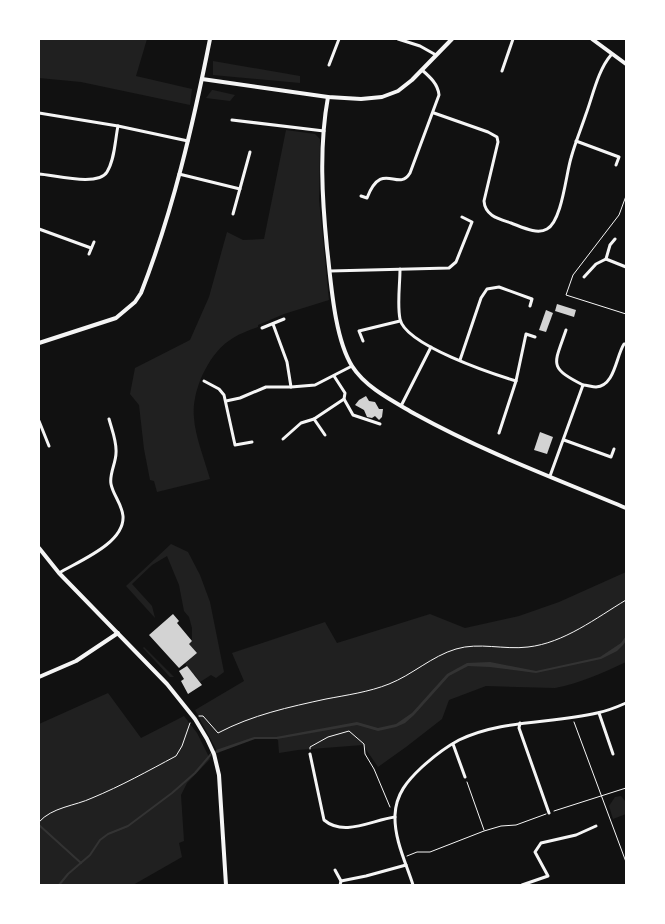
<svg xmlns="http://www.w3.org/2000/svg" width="665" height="924" font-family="'Golos Text',sans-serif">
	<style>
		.green { fill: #202020 }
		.water { fill: #333 }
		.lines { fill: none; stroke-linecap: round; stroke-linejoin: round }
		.stream { stroke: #333; stroke-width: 2 }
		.building { fill: #d3d3d3 }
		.path { stroke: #f5f5f5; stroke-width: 1 }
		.minor { stroke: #f5f5f5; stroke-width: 3 }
		.tertiary { stroke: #f5f5f5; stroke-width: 4 }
	</style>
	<rect width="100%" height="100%" fill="#111"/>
	<g class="green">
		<path d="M39,39H147L136,76L192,89L190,105L81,82L39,78Z"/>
		<path d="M213,61L300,76V83L213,75Z"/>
		<path d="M212,90H213L235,95L230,101L206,98Z"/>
		<path d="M286,130L315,134L320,139L319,200L329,300L284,314L258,325V327C250,330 241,333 233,338C209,352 191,391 194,418C195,436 205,461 210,479L157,492L154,481L150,480L144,449L139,405L130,394L135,368L190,340L209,297L227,232L243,240L264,239Z"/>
		<path d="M171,544L188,552L200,575L210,602L224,672L216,678L211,675L200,682L194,674L192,675L185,663L197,653L189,644L192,641V628L189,617L184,611L179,585L167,556L152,565L132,584L152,606L155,618L126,586Z"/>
		<path d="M626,572V662C603,673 580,683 555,688L486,686L449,700L442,719L406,747L378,767L363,745L298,750L279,753L278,740L275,738L256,737L217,751L195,710L244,681L232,653L325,622L337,643L430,614L465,628L519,616L559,602Z"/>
		<path d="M144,647L174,677H170L143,648Z"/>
		<path d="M108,693L141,738L184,716L197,733L210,759L187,783L181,795L184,841L179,843L182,857L133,885H39V724Z"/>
		<path d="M621,796L626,802V814L613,819L609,806L615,797Z"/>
	</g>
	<path class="water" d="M626,636V641L623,645L617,651L601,659L536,673L490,667L468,666L449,676L414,715L405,723L396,727L378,731L357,725L277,739H255L217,753L216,750L254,737H276L357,722L378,728L396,724L412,713L447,674L467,663L490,662L536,671L600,657L621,643Z"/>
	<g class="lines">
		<g class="stream">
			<path d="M39,825L81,863"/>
			<path d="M59,885L68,874L90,855L100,840L108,834L128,826L172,793L195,773L212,753L219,751"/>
		</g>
	</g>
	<g class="building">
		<path d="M557,304L576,310L574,317L555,311Z"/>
		<path d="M546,310L553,313L546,332L539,330Z"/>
		<path d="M366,396L369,401L375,402L379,409H383L382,417L379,420L375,416L372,418L367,417L364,410L355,405L359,400Z"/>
		<path d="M540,432L553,437L547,454L534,450Z"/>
		<path d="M173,614L179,621L177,623L192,641L189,644L197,653L179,668L149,635Z"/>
		<path d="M187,666L202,685L188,694L181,681L184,679L179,671Z"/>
	</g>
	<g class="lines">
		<g class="path">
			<path d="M626,196L619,215L573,275L566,295L626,314"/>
			<path d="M199,716H203L218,733C252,715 289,707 326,699C347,695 369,692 389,684C412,675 432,656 456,649C479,642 504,650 528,647C564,643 596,618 626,600"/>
			<path d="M574,722L626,862"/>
			<path d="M310,749V747L328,737L349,731L364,744L365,754L374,769L390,807"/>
			<path d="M467,782L484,830"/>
			<path d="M554,811L626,788"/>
			<path d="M39,822C52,807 75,806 92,798C121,786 148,771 176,756L182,746L190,723"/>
			<path d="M407,856L417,852H430L484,831L501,826L516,825L546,814"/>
		</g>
		<g class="minor">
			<path d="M398,39L420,46L436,55"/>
			<path d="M329,65L339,39"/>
			<path d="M502,71L513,39"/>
			<path d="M39,113L118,126L188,141"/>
			<path d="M434,113L488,132L497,137L498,142L484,201C485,216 499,219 511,223C522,227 537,235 547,229C562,221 566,174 571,158C575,143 581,129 586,114C593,95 598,70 611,55"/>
			<path d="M232,120L324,131"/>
			<path d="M576,141L619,157L616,165"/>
			<path d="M39,174C55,175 98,187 107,172C115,159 115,140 118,126"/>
			<path d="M179,174L240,189"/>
			<path d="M361,196L367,198C382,159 398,193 410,173L439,95C438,84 430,77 422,70"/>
			<path d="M233,214L250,152"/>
			<path d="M39,229L91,248"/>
			<path d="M615,239L610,245L606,259L626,267"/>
			<path d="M89,254L94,242"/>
			<path d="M400,269C400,285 397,304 400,319C405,345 493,374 516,381"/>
			<path d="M330,271L449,268L456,262L472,222L462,217"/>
			<path d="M584,277L596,264L606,259"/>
			<path d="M273,324L287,362L291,387"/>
			<path d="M262,328L284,319"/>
			<path d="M363,341L359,331L400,321"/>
			<path d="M460,360L481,298L487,289L499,287L532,299L530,306"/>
			<path d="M334,376L345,393L344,399L353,415L380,424"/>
			<path d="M204,381L219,389L224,395L235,445L252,442"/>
			<path d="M583,385C587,385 592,387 596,387C615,386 616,356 624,344H626"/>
			<path d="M226,401L240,398L266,387H291L315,385L352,366"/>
			<path d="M401,406L431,347"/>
			<path d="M39,421L49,446"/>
			<path d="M499,433L516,381L526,334L535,337"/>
			<path d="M325,435L314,419L344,399"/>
			<path d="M283,439L301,423L314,419"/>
			<path d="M564,440L611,457L614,449"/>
			<path d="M550,476L583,385C548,367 554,365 566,330"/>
			<path d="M59,573C79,561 125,543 123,516C122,504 113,495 111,484C109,474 116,463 116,453C117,442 112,430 109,419"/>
			<path d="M599,713L613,754"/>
			<path d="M520,723L519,728L549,813"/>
			<path d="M453,744L465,777"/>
			<path d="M310,754L324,820C344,837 372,820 395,817"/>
			<path d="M335,870L341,881L340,885"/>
			<path d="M341,881L366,876L406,865"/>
			<path d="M413,885C406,863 394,839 395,815C396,794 407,781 422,767C433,757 446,747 459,740C503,719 551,724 597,713C607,711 617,707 626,703"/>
			<path d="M522,885L548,876L535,852L541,843L576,835L596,826"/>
		</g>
		<g class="tertiary">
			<path d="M592,39L626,64"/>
			<path d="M202,79L328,97L361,99L382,97L398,91L412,80L452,39"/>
			<path d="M328,97C319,146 322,198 327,248C331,281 334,337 352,366C366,388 393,401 415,414C484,452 554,478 626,508"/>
			<path d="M39,343L116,318L135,302L141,293C173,211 193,125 210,39"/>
			<path d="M39,548L59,573L167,684L195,719L207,739L214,754L219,775L226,885"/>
			<path d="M39,677L76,661L118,633"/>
		</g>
	</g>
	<rect width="665" height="924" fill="none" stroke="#ffffff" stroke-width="80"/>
</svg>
